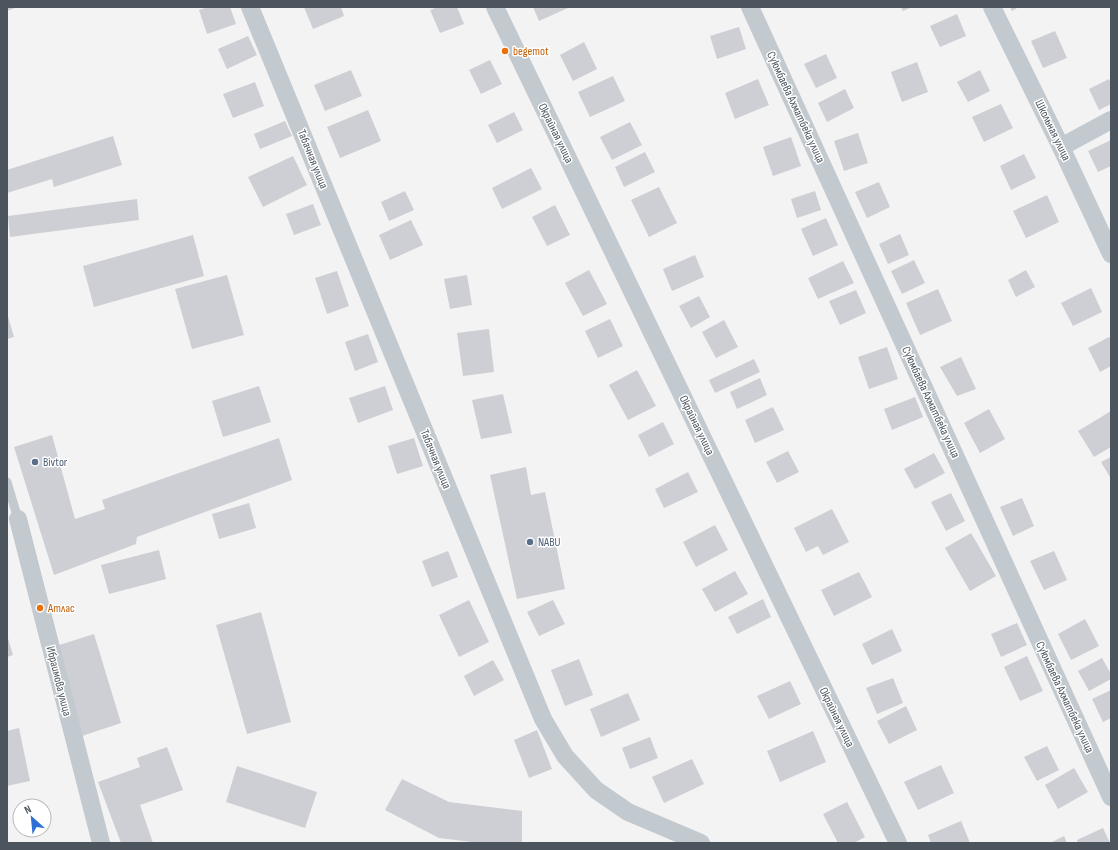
<svg xmlns="http://www.w3.org/2000/svg" width="1118" height="850" font-family="'Sofia Sans Condensed',sans-serif">
	<style>
		.building { fill: #cdcfd4 }
		.lines { fill: none; stroke-linecap: round; stroke-linejoin: round }
		.lane { stroke: #c2c9cf; stroke-width: 9 }
		.street { stroke: #c2c9cf; stroke-width: 18 }
		.food-dot { fill: #e8710a; stroke: #fff; stroke-width: 1.5 }
		.service-dot { fill: #5c6f8a; stroke: #fff; stroke-width: 1.5 }
		.labels { text-anchor: middle; stroke-width: 3; stroke-linejoin: round; paint-order: stroke }
		.food-label { font-size: 12px; fill: #c56008; stroke: #fff; text-anchor: start }
		.street-label { font-size: 12px; fill: #4c555e; stroke: #fff }
		.service-label { font-size: 12px; fill: #4e5e75; stroke: #fff; text-anchor: start }
	</style>
	<rect width="100%" height="100%" fill="#f4f3f3"/>
	<g class="building">
		<path d="M7,7H18L7,11Z"/>
		<path d="M208,7H230L236,24L207,34L199,10Z"/>
		<path d="M304,7H341L344,16L313,29Z"/>
		<path d="M438,7H457L464,24L440,33L430,10Z"/>
		<path d="M533,7H570L539,21Z"/>
		<path d="M901,7H912L903,11Z"/>
		<path d="M1010,7H1019L1012,11Z"/>
		<path d="M957,14L966,36L940,47L930,26Z"/>
		<path d="M739,27L746,49L717,59L710,36Z"/>
		<path d="M1055,31L1067,58L1043,68L1031,41Z"/>
		<path d="M248,36L257,55L227,69L218,49Z"/>
		<path d="M584,42L597,69L573,81L560,55Z"/>
		<path d="M826,54L837,78L816,88L804,64Z"/>
		<path d="M490,60L502,84L481,94L469,70Z"/>
		<path d="M917,62L928,92L902,102L891,72Z"/>
		<path d="M351,70L362,96L325,111L314,85Z"/>
		<path d="M980,70L990,91L968,102L957,82Z"/>
		<path d="M613,76L625,101L590,117L578,92Z"/>
		<path d="M758,79L769,105L735,119L725,93Z"/>
		<path d="M1109,79L1111,83V104L1099,110L1089,89Z"/>
		<path d="M255,82L264,106L233,118L223,94Z"/>
		<path d="M845,89L854,108L827,122L818,103Z"/>
		<path d="M1001,104L1013,128L984,142L972,117Z"/>
		<path d="M368,110L381,141L340,158L327,127Z"/>
		<path d="M514,112L523,130L497,143L488,125Z"/>
		<path d="M285,121L292,136L260,149L254,134Z"/>
		<path d="M630,122L642,145L612,160L600,137Z"/>
		<path d="M858,133L868,163L844,171L834,141Z"/>
		<path d="M113,136L122,165L54,187L52,179L7,193V170Z"/>
		<path d="M791,137L801,166L773,176L763,147Z"/>
		<path d="M1111,140V166L1098,172L1088,151Z"/>
		<path d="M645,152L655,172L624,187L615,167Z"/>
		<path d="M1024,154L1036,178L1011,190L1000,166Z"/>
		<path d="M293,156L307,185L263,207L248,177Z"/>
		<path d="M531,168L542,189L502,209L492,188Z"/>
		<path d="M879,182L890,207L867,218L855,192Z"/>
		<path d="M659,187L677,223L649,237L631,200Z"/>
		<path d="M405,191L414,210L389,221L381,202Z"/>
		<path d="M815,191L821,210L797,218L791,199Z"/>
		<path d="M1047,195L1059,222L1026,238L1013,211Z"/>
		<path d="M137,199L139,220L10,237L8,216Z"/>
		<path d="M313,204L321,225L294,235L286,214Z"/>
		<path d="M555,205L570,235L547,246L532,217Z"/>
		<path d="M826,218L838,245L813,256L801,229Z"/>
		<path d="M411,220L423,245L390,260L379,235Z"/>
		<path d="M900,234L909,255L888,264L879,244Z"/>
		<path d="M193,235L204,276L94,307L83,266Z"/>
		<path d="M695,255L704,277L672,291L663,269Z"/>
		<path d="M914,260L925,283L902,294L891,271Z"/>
		<path d="M843,261L854,283L818,299L808,278Z"/>
		<path d="M589,270L607,304L583,316L565,283Z"/>
		<path d="M1026,270L1035,287L1016,297L1008,280Z"/>
		<path d="M337,271L349,306L327,314L315,278Z"/>
		<path d="M227,275L244,335L192,349L175,289Z"/>
		<path d="M467,275L472,305L450,309L444,279Z"/>
		<path d="M1091,288L1102,312L1073,326L1061,303Z"/>
		<path d="M938,289L952,321L920,335L906,303Z"/>
		<path d="M856,290L866,313L840,325L829,301Z"/>
		<path d="M699,296L710,317L691,328L679,306Z"/>
		<path d="M7,313L14,337L7,339Z"/>
		<path d="M610,319L623,346L598,358L585,331Z"/>
		<path d="M724,320L738,347L716,358L702,332Z"/>
		<path d="M489,329L494,372L463,376L457,333Z"/>
		<path d="M368,334L378,362L355,371L345,342Z"/>
		<path d="M1109,337L1111,340V366L1100,372L1088,348Z"/>
		<path d="M887,347L898,379L869,389L858,357Z"/>
		<path d="M961,357L976,389L957,396L940,367Z"/>
		<path d="M754,359L760,372L715,393L709,380Z"/>
		<path d="M637,370L656,406L628,420L609,385Z"/>
		<path d="M760,378L767,395L737,409L730,392Z"/>
		<path d="M259,386L271,422L223,437L212,401Z"/>
		<path d="M385,386L393,410L358,423L349,398Z"/>
		<path d="M503,394L512,433L481,439L472,400Z"/>
		<path d="M915,397L923,417L892,430L884,409Z"/>
		<path d="M773,407L784,430L755,443L745,420Z"/>
		<path d="M989,409L1005,439L980,453L964,423Z"/>
		<path d="M1111,411V447L1094,457L1078,431Z"/>
		<path d="M663,422L674,444L649,457L638,435Z"/>
		<path d="M52,435L75,519L105,509L102,500L279,438L292,480L137,537L136,544L54,575L14,447Z"/>
		<path d="M414,438L423,466L397,474L388,446Z"/>
		<path d="M788,451L799,472L777,483L766,462Z"/>
		<path d="M934,453L945,473L915,489L904,469Z"/>
		<path d="M1111,457V479L1101,462Z"/>
		<path d="M526,467L531,495L545,492L565,589L517,599L490,475Z"/>
		<path d="M688,472L698,492L664,508L655,489Z"/>
		<path d="M951,493L965,521L946,531L931,502Z"/>
		<path d="M1022,498L1034,526L1013,536L1000,507Z"/>
		<path d="M249,503L256,528L219,539L212,514Z"/>
		<path d="M832,509L849,542L823,555L818,546L806,552L794,528Z"/>
		<path d="M715,525L728,550L696,567L683,542Z"/>
		<path d="M971,533L996,576L970,591L945,548Z"/>
		<path d="M159,550L166,579L109,594L101,565Z"/>
		<path d="M448,551L458,577L432,587L422,561Z"/>
		<path d="M1054,551L1067,580L1044,590L1030,561Z"/>
		<path d="M735,571L748,594L715,612L702,589Z"/>
		<path d="M859,572L872,597L834,616L821,590Z"/>
		<path d="M763,599L771,617L737,634L728,617Z"/>
		<path d="M469,600L489,642L459,657L439,615Z"/>
		<path d="M553,600L565,624L539,636L527,612Z"/>
		<path d="M261,612L291,722L247,734L216,625Z"/>
		<path d="M1085,619L1099,646L1071,660L1058,634Z"/>
		<path d="M1017,623L1027,645L1001,657L991,634Z"/>
		<path d="M892,629L902,651L872,665L862,644Z"/>
		<path d="M94,634L121,723L82,736L53,647Z"/>
		<path d="M7,635L13,655L7,657Z"/>
		<path d="M1027,656L1043,691L1020,701L1004,667Z"/>
		<path d="M1102,658L1111,674V679L1089,691L1078,671Z"/>
		<path d="M579,659L593,695L565,706L551,670Z"/>
		<path d="M493,660L504,680L474,696L464,676Z"/>
		<path d="M893,678L903,703L877,714L866,688Z"/>
		<path d="M790,681L801,704L769,719L757,696Z"/>
		<path d="M1111,690V718L1103,722L1092,699Z"/>
		<path d="M628,693L640,720L601,737L590,709Z"/>
		<path d="M906,706L917,730L889,744L877,721Z"/>
		<path d="M19,728L30,781L7,786V731Z"/>
		<path d="M537,730L552,769L529,778L514,740Z"/>
		<path d="M813,731L826,762L780,782L767,751Z"/>
		<path d="M650,737L658,758L630,769L622,748Z"/>
		<path d="M1047,746L1059,770L1037,781L1024,757Z"/>
		<path d="M167,747L183,790L140,805L153,843H121L98,782L140,767L137,758Z"/>
		<path d="M692,759L704,784L664,803L652,777Z"/>
		<path d="M941,765L954,793L918,810L904,782Z"/>
		<path d="M237,766L317,792L305,828L226,802Z"/>
		<path d="M1074,768L1088,792L1058,809L1045,785Z"/>
		<path d="M402,779L449,802L522,811V843H480L439,838L385,810Z"/>
		<path d="M847,802L865,837L854,843H838L823,814Z"/>
		<path d="M961,821L970,843H931L928,835Z"/>
		<path d="M1103,828L1110,843H1078L1077,840Z"/>
		<path d="M1064,836L1067,843H1050Z"/>
	</g>
	<g class="lines">
		<path class="lane" d="M7,482L18,519"/>
		<g class="street">
			<path d="M250,7L543,719L565,756L596,790L628,812L701,843"/>
			<path d="M495,7L898,843"/>
			<path d="M750,7L1111,797"/>
			<path d="M992,7L1061,147L1111,254"/>
			<path d="M1061,147L1111,120"/>
			<path d="M18,519L101,843"/>
		</g>
	</g>
	<g class="food-dot">
		<circle cx="505" cy="51" r="4"/>
		<circle cx="40" cy="608" r="4"/>
	</g>
	<g class="service-dot">
		<circle cx="35" cy="462" r="4"/>
		<circle cx="530" cy="542" r="4"/>
	</g>
	<g class="labels">
		<g class="food-label">
			<text x="513" y="55">begemot</text>
			<text x="48" y="612">Атлас</text>
		</g>
		<g class="street-label">
			<text transform="translate(796 107) rotate(65)" y="4">Суюмбаева Ахматбека улица</text>
			<text transform="translate(1053 130) rotate(64)" y="4">Школьная улица</text>
			<text transform="translate(556 133) rotate(64)" y="4">Окрайная улица</text>
			<text transform="translate(313 159) rotate(68)" y="4">Табачная улица</text>
			<text transform="translate(931 402) rotate(65)" y="4">Суюмбаева Ахматбека улица</text>
			<text transform="translate(697 425) rotate(64)" y="4">Окрайная улица</text>
			<text transform="translate(436 459) rotate(68)" y="4">Табачная улица</text>
			<text transform="translate(59 681) rotate(76)" y="4">Ибраимова улица</text>
			<text transform="translate(1065 697) rotate(65)" y="4">Суюмбаева Ахматбека улица</text>
			<text transform="translate(837 717) rotate(64)" y="4">Окрайная улица</text>
		</g>
		<g class="service-label">
			<text x="43" y="466">Bivtor</text>
			<text x="538" y="546">NABU</text>
		</g>
	</g>
	<rect width="1118" height="850" fill="none" stroke="#4c555e" stroke-width="16"/>
	<g transform="translate(32 818) rotate(333)"><circle r="19" fill="#ffffff" stroke="#b7bbbf"/>
	<path d="M0-3L7 15L0 10L-7 15Z" fill="#2b70d6"/>
	<text y="-6" font-size="11" font-weight="bold" text-anchor="middle" fill="#4c555e">N</text>
	</g>
</svg>
